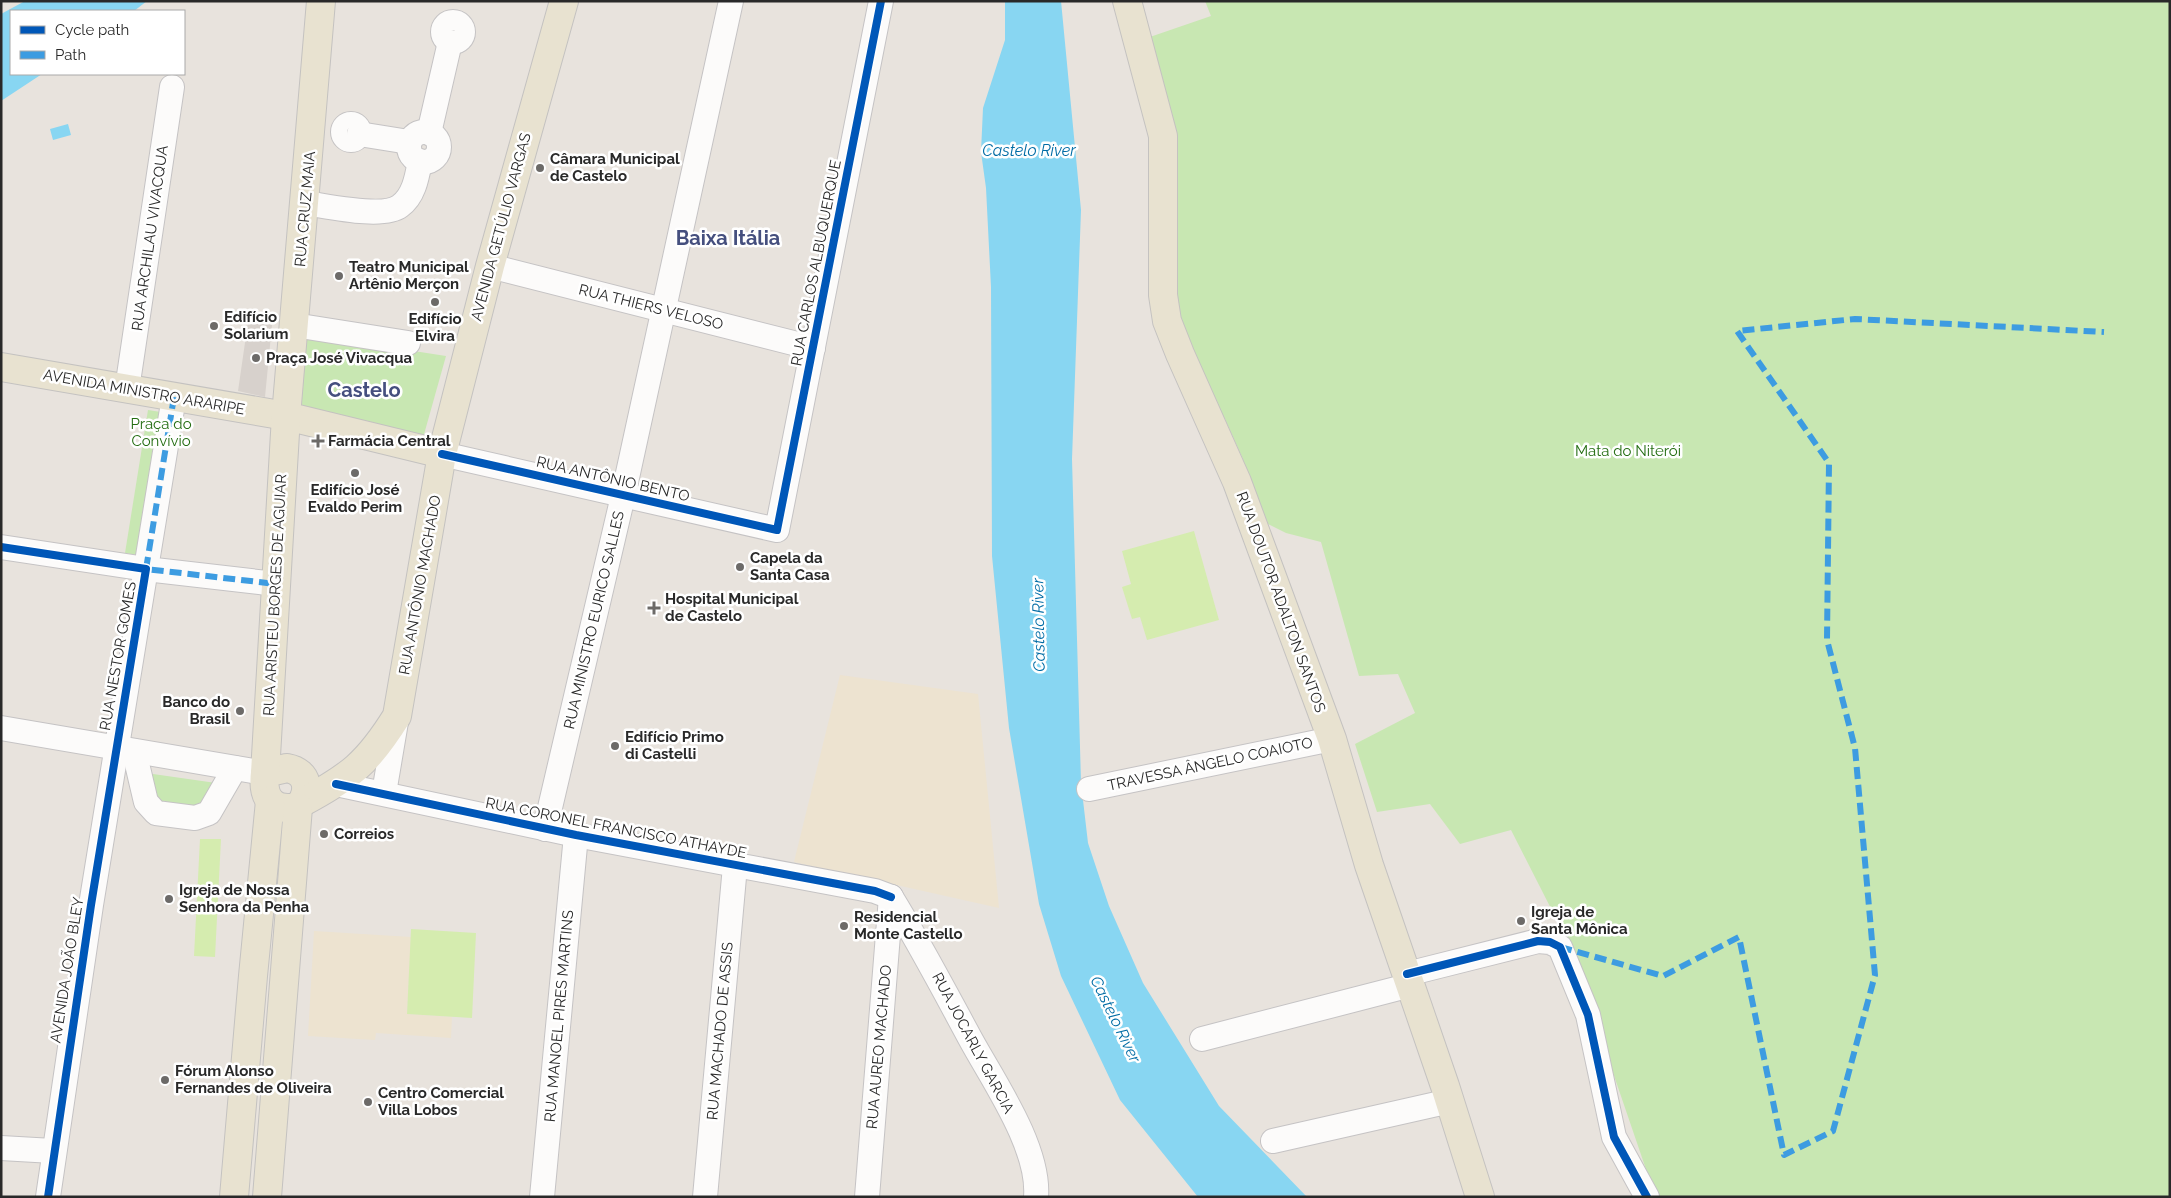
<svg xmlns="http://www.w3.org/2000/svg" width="2171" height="1198" font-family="Raleway,sans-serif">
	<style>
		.education { fill: #ede3d0 }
		.green { fill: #c8e7b2 }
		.pitch { fill: #d5ecaf }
		.plaza { fill: #d7d1cc }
		.water { fill: #88d6f2 }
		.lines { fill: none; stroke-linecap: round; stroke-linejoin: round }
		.minor-casing { stroke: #c5c3c4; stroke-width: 26 }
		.major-casing { stroke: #c4c2c0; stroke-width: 30 }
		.minor { stroke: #fcfbfa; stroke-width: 24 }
		.major { stroke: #e8e2d0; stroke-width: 28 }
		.quiet { stroke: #3d9ce1; stroke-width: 6; stroke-dasharray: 12 6; stroke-linecap: butt }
		.cycleway-casing { stroke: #fff; stroke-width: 11 }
		.cycleway { stroke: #0057b8; stroke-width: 8 }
		.poi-dot { fill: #6c6a68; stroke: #fff; stroke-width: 2 }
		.labels { text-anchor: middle; stroke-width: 5; stroke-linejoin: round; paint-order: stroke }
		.poi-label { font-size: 15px; font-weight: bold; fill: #292929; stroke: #fff; text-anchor: start }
		.street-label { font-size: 15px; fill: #292929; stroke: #fff }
		.park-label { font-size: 15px; fill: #246d12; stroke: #fff }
		.water-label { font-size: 16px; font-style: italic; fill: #006ca5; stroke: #fff }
		.district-label { font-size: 20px; font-weight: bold; fill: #454f7e; stroke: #fff }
	</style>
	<rect width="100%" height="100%" fill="#e8e3dd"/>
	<g class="education">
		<path d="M840,675L978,694L999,908L794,862Z"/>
		<path d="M314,931L411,937L407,1014L452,1017L451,1038L376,1033L375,1040L308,1036Z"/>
	</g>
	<g class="green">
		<path d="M1205,1H2170V1197H1660L1649,1178L1569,944L1511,830L1460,844L1430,804L1377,812L1355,744L1415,713L1398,674L1359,676L1321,542L1286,533L1268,524L1242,457L1225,419L1210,397L1179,330L1147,38L1211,16Z"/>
		<path d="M304,334L446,356L423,438L298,407Z"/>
		<path d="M148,410L180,415L154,558L125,553Z"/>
		<path d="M146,773L216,783L201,807L155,801Z"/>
	</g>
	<g class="pitch">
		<path d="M1194,531L1219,620L1147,640L1140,617L1132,619L1122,587L1131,584L1122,551Z"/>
		<path d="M200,839H221L215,957L194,956Z"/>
		<path d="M411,929L476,933L472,1018L407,1014Z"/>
	</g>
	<path class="plaza" d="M248,322L272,325L265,397L238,391Z"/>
	<g class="water">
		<path d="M25,1H147L134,11H11V74H42L1,101V14Z"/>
		<path d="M1005,1H1061L1081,210L1072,459L1081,783L1088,843L1109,906L1143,983L1219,1106L1307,1197H1198L1120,1100L1061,976L1039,904L1009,728L992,556L991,287L986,188L981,152L983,108L1005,40Z"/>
		<path d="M68,124L71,135L53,140L50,129Z"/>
	</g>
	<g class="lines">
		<g class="minor-casing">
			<g id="minor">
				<circle cx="453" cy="32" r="10"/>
				<circle cx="351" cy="132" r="8"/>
				<circle cx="424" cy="147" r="15"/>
				<path d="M429,133L450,42"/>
				<path d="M359,134L409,142"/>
				<path d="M305,203C327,206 383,219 400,206C414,196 417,177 420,161"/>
				<path d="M490,266L813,348"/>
				<path d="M294,325L408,343"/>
				<path d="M127,389L172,87"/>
				<path d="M442,454L777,530L881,1"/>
				<path d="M1,547L146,569L276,584"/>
				<path d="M1,728L265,773"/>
				<path d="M134,751L146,802L156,813L195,818L209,813L235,768"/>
				<path d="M336,784L576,835L875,891L891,897"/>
				<path d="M1089,789L1332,739"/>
				<path d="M384,793L397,716"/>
				<path d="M545,829L623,496L731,1"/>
				<path d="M891,897C920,944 945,992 971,1040C994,1082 1040,1148 1036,1197"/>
				<path d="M1407,974L1538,941L1550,942L1560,947L1588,1015L1614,1137L1647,1197"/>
				<path d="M1202,1039L1411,985"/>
				<path d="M1273,1141L1450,1101"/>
				<path d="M1,1148L53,1151"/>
				<path d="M48,1197L91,905L174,397"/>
				<path d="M542,1197L576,835"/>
				<path d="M705,1197L735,866"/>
				<path d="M867,1197L891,897"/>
			</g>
		</g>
		<g class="major-casing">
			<g id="major">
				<path d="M1127,1L1163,136V295L1167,321L1180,354L1237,482L1332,739L1369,865L1445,1086L1480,1197"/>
				<path d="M1,367L286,416L442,454"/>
				<path d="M287,768C309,772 311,792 298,807C271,812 262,797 265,773Z"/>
				<path d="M265,773L286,416L321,1"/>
				<path d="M301,803C350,777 368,763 397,716L442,454L490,266L564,1"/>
				<path d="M234,1197L253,976L270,801"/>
				<path d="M267,1197L298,807"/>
			</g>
		</g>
		<use href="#minor" class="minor"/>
		<use href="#major" class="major"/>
		<g class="quiet">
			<path d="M174,397L146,569L276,584"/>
			<path d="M1560,947L1663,976L1739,937L1784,1155L1833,1131L1875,975L1855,748L1827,640L1829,463L1737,331L1855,319L2104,332"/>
		</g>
		<g class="cycleway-casing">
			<g id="cycleway">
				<path d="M442,454L777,530L881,1"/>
				<path d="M1,547L146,569L91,905L48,1197"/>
				<path d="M336,784L576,835L875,891L891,897"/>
				<path d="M1407,974L1538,941L1550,942L1560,947L1588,1015L1614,1137L1647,1197"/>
			</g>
		</g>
		<use href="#cycleway" class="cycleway"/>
	</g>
	<g class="poi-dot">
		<circle cx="540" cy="168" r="5"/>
		<circle cx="339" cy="276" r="5"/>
		<circle cx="435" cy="302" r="5"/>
		<circle cx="214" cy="326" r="5"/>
		<circle cx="256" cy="358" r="5"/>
		<path d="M315.5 433.5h5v5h5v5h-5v5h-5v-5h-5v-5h5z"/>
		<circle cx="355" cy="473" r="5"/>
		<circle cx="740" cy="567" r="5"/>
		<path d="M651.5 600.5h5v5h5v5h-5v5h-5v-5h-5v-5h5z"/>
		<circle cx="240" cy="711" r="5"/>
		<circle cx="615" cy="746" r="5"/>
		<circle cx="324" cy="834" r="5"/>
		<circle cx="169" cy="899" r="5"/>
		<circle cx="1521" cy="921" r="5"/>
		<circle cx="844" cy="926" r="5"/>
		<circle cx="165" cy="1080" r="5"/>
		<circle cx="368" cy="1102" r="5"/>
	</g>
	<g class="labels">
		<g class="poi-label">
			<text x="550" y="164">Câmara Municipal<tspan x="550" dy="17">de Castelo</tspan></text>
			<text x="349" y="272">Teatro Municipal<tspan x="349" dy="17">Artênio Merçon</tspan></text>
			<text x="224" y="322">Edifício<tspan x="224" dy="17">Solarium</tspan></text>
			<text x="435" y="324" text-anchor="middle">Edifício<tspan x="435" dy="17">Elvira</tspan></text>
			<text x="266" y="363">Praça José Vivacqua</text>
			<text x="328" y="446">Farmácia Central</text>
			<text x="355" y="495" text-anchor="middle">Edifício José<tspan x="355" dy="17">Evaldo Perim</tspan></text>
			<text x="750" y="563">Capela da<tspan x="750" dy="17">Santa Casa</tspan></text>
			<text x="665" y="604">Hospital Municipal<tspan x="665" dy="17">de Castelo</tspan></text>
			<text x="230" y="707" text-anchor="end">Banco do<tspan x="230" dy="17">Brasil</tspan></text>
			<text x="625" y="742">Edifício Primo<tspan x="625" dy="17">di Castelli</tspan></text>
			<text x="334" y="839">Correios</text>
			<text x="179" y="895">Igreja de Nossa<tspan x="179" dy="17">Senhora da Penha</tspan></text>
			<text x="1531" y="917">Igreja de<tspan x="1531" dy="17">Santa Mônica</tspan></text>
			<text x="854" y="922">Residencial<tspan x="854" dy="17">Monte Castello</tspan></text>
			<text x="175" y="1076">Fórum Alonso<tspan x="175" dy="17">Fernandes de Oliveira</tspan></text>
			<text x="378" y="1098">Centro Comercial<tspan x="378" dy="17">Villa Lobos</tspan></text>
		</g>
		<g class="street-label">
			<text transform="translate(305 209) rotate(-85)" y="5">RUA CRUZ MAIA</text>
			<text transform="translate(501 227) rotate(-75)" y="5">AVENIDA GETÚLIO VARGAS</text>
			<text transform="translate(150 238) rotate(-82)" y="5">RUA ARCHILAU VIVACQUA</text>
			<text transform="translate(816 263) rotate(-79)" y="5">RUA CARLOS ALBUQUERQUE</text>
			<text transform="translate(651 307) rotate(14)" y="5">RUA THIERS VELOSO</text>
			<text transform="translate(144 392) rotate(10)" y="5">AVENIDA MINISTRO ARARIPE</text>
			<text transform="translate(613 479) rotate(13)" y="5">RUA ANTÔNIO BENTO</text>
			<text transform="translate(420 585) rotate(-80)" y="5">RUA ANTÔNIO MACHADO</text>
			<text transform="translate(275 595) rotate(-87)" y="5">RUA ARISTEU BORGES DE AGUIAR</text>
			<text transform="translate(1281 602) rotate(70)" y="5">RUA DOUTOR ADALTON SANTOS</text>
			<text transform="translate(594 620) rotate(-77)" y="5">RUA MINISTRO EURICO SALLES</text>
			<text transform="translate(118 656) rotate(-80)" y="5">RUA NESTOR GOMES</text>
			<text transform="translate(1210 764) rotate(-12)" y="5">TRAVESSA ÂNGELO COAIOTO</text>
			<text transform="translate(616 828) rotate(11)" y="5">RUA CORONEL FRANCISCO ATHAYDE</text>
			<text transform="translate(67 970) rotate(-81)" y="5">AVENIDA JOÃO BLEY</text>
			<text transform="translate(559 1016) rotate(-85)" y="5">RUA MANOEL PIRES MARTINS</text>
			<text transform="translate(720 1031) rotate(-85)" y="5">RUA MACHADO DE ASSIS</text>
			<text transform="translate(973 1043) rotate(62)" y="5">RUA JOCARLY GARCIA</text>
			<text transform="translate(879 1047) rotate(-85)" y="5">RUA AUREO MACHADO</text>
		</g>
		<g class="park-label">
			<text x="161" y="429">Praça do<tspan x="161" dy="17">Convívio</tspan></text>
			<text x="1628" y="456">Mata do Niterói</text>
		</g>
		<g class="water-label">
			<text x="1029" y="156">Castelo River</text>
			<text transform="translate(1038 625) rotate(-91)" y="6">Castelo River</text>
			<text transform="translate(1116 1019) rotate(64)" y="6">Castelo River</text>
		</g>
		<g class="district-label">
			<text x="728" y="245">Baixa Itália</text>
			<text x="364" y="397">Castelo</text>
		</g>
	</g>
	<rect width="2171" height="1198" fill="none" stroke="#292929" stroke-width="5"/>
	<rect x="10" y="10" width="175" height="65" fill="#ffffff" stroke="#a9a9a9"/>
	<rect x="20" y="26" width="25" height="8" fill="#0057b8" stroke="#a9a9a9"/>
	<text x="55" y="35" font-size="15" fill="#292929">Cycle path</text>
	<rect x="20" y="51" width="25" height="8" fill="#3d9ce1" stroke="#a9a9a9"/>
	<text x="55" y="60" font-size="15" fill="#292929">Path</text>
</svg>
